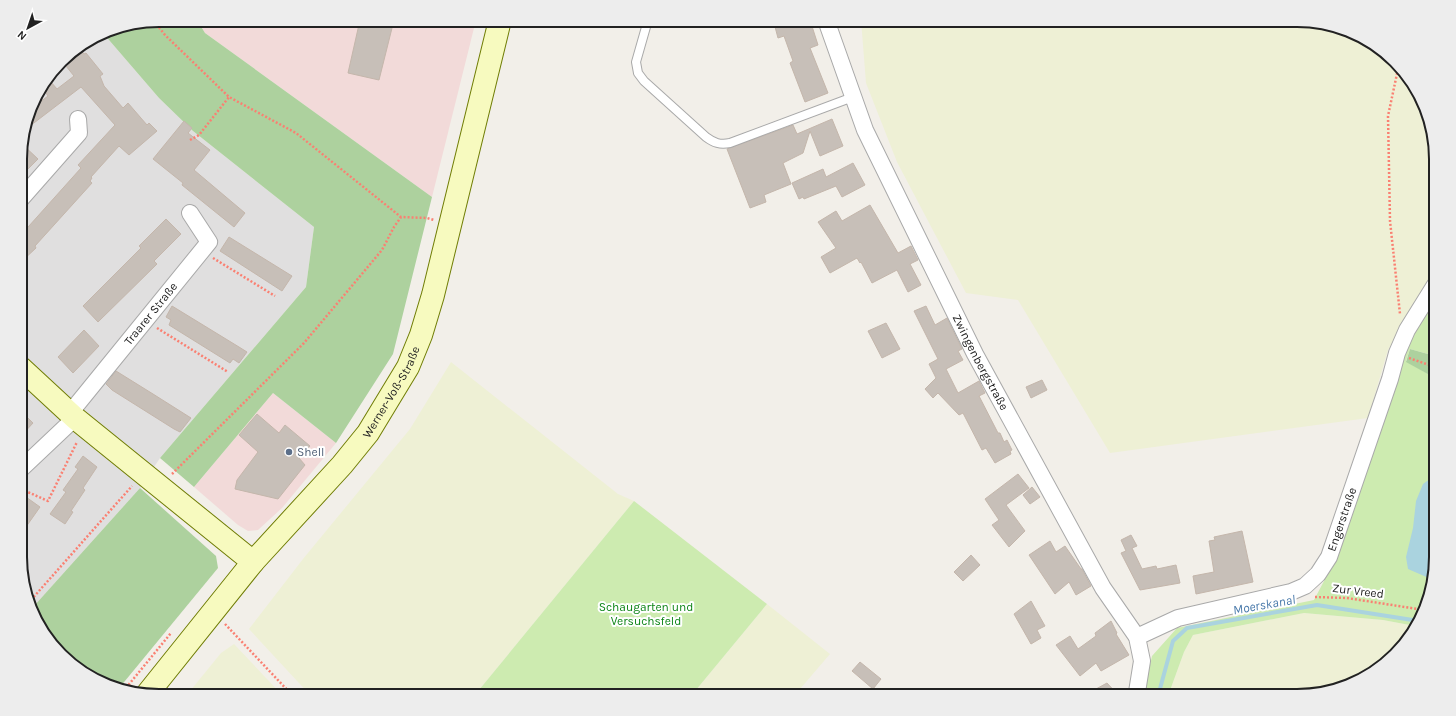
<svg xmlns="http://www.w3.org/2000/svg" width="1456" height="716" font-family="Karla,sans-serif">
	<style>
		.residential { fill: #e0dfdf }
		.commercial { fill: #f2dad9 }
		.farmland { fill: #eef0d5 }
		.grass { fill: #cdebb0 }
		.forest { fill: #add19e }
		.water { fill: #aad3df }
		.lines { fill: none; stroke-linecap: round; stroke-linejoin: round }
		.stream { stroke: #aad3df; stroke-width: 4 }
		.building { fill: #c7bfb8; stroke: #c4b6ab }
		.lane-casing { stroke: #a9a9a9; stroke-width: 10 }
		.street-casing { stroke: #a9a9a9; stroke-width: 18 }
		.secondary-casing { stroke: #707d05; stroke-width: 24 }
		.path { stroke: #fa8072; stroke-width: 2.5; stroke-dasharray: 2 2; stroke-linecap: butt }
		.lane { stroke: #fff; stroke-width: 8 }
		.street { stroke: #fff; stroke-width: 16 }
		.secondary { stroke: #f7fabf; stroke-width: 22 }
		.service-dot { fill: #5c6f8a; stroke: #fff; stroke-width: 1.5 }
		.labels { text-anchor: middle; stroke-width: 4; stroke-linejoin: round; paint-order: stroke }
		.street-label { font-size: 12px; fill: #222; stroke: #fff }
		.service-label { font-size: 12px; fill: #4e5e75; stroke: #fff; text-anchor: start }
		.park-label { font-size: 12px; fill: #0c8416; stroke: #fff }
		.water-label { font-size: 13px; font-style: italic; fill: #4a7aab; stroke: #fff }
		.rim { fill: none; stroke: #222; stroke-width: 2 }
	</style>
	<rect width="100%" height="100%" fill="#f2efe9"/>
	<path class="residential" d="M103,33L159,98L193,131L314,227L306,287L160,458L140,488L34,606L21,575L20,150L34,98L67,55Z"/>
	<g class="commercial">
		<path d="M197,20H476L432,197L205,33Z"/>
		<path d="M273,393L336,443L282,508L258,530L248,531L238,525L194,487Z"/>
	</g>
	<g class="farmland">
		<path d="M861,20H1297L1358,34L1412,82L1435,141V272L1388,350L1368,418L1110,453L1018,300L966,293L897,162L866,83Z"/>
		<path d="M451,362L618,494L634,501L474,696H311L249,629L303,559L410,429Z"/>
		<path d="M767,604L830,654L794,696H691Z"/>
		<path d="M1304,613L1383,620L1415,626L1374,673L1305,696H1168L1184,652L1193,635Z"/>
		<path d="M234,644L283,696H186L221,653Z"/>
	</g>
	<g class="grass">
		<path d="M1435,294V356L1410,349L1406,361L1435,378L1436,557L1422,618L1415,626L1383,620L1304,613L1193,635L1184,652L1168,696H1143L1152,656L1177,628L1314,600L1334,562L1407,347Z"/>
		<path d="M634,501L767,604L691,696H474Z"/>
	</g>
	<g class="forest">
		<path d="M159,20H197L205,33L432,197L393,354L336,443L273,393L194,487L160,458L306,287L314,227L193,131L159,98L103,33L106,31Z"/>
		<path d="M1410,349L1435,356V378L1406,362Z"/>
		<path d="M140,488L216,556L218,568L120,687L98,682L49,641L34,606Z"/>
	</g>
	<path class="water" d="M1434,476H1436V557L1431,579L1408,569L1406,557L1413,528L1416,501L1423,484Z"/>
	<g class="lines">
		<path class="stream" d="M1158,696L1173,641L1187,628L1317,605L1419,621"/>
	</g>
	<g class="building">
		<path d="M360,20H394L379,80L348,73Z"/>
		<path d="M783,20H810L818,45L810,48L828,93L805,102L790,63L793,61L784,36L778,38L774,23H785Z"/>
		<path d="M79,48L84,54L86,53L103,74L100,76L104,86L123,108L128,103L147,125L149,123L157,131L129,155L119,146L91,177L92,178L90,181L92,183L35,246L36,248L21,262L20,236L81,168L78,165L115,125L81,87L26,129L31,109L48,96L43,89L51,82L57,89L74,76L62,61L67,55Z"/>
		<path d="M832,119L843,146L820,156L810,131L803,153L783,163L791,184L764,195L766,202L750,208L727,149L793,125L797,134Z"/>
		<path d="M184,121L192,128L188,133L210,150L194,170L245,213L234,227L182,185L183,183L153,159Z"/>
		<path d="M22,144L38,159L20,177V150Z"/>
		<path d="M853,163L865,185L842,197L836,186L804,199L803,197L799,199L792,183L823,169L826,177Z"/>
		<path d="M870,205L898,253L911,246L918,260L910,264L921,285L908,292L897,270L872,283L861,262L860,263L857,258L830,273L821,257L836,248L818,222L836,211L842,221Z"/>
		<path d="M166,219L181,234L154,261L157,264L98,322L83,306L141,248L139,246Z"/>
		<path d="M229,237L292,276L282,291L220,251Z"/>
		<path d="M172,306L239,347L247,352L239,363L233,359L230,363L169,325L171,320L166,317Z"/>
		<path d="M926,306L935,325L947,318L962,349L958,351L963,360L946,369L958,393L979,381L985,393L979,396L998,433H1000L1004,442L1007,440L1012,450L1010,451L1011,454L995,463L986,448L982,450L963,413L959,415L938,393L933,398L925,389L936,378L929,364L938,359L914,311Z"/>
		<path d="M886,323L900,349L882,358L868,331Z"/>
		<path d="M84,330L99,346L73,373L58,357Z"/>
		<path d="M116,371L153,394L191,418L180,432L174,429L112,390L106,384Z"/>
		<path d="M1042,380L1047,390L1031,398L1026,387Z"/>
		<path d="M21,411L33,423L21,436Z"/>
		<path d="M257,414L279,433L285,425L310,446L299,458L305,465L278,499L235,489L237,480L258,452L239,435Z"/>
		<path d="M83,456L97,467L83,488L85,490L71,511L73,512L65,524L50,514L66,492L63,490L78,469L75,467Z"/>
		<path d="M1018,474L1029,488L1006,505L1025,531L1009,547L992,525L999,520L985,499Z"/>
		<path d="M1032,487L1040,497L1030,504L1023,495Z"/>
		<path d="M26,497L40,507L21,534V503Z"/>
		<path d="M1242,531L1253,582L1196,594L1193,576L1214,572L1209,541L1215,540L1214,537Z"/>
		<path d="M1131,535L1137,546L1132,548L1142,569L1156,566L1157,569L1176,565L1180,583L1140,590L1121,553L1126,551L1121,540Z"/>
		<path d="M1050,541L1056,552L1065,546L1081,569H1082L1091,586L1076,595L1069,582L1055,594L1029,555Z"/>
		<path d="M971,555L980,565L963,581L954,572Z"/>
		<path d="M1031,601L1045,626L1037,630L1041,638L1031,644L1014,614Z"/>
		<path d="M1111,621L1117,633L1116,634L1129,655L1101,671L1096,663L1080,676L1056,645L1070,636L1078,649L1096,636L1095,633Z"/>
		<path d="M860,662L881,679L873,689L852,671Z"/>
		<path d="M1107,683L1119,696H1100L1096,689Z"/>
	</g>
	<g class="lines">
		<g class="lane-casing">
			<path id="lane" d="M648,20L636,62L638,73L644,81L706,137C714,143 720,145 730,143L853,97"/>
		</g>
		<g class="street-casing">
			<g id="street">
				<path id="s1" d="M826,20L865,130L975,354L1103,588L1137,637L1142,661L1137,692L1135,696"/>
				<path d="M20,200L79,133L78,119"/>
				<path id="s2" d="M70,413L209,242L190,213"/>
				<path d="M21,469L75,418"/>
				<path id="s3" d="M1137,637L1178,618L1291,592L1305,586L1318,574L1329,557L1390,379L1397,353L1407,330L1435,285"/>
			</g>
		</g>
		<g class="secondary-casing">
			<g id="secondary">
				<path d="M21,368L75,418L253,562"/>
				<path id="s4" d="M148,693L253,562L342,465L368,433L408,367L421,335L433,295L500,20"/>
			</g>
		</g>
		<g class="path">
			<path d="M154,21L165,35L229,97L296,133L401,217L427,218L434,220"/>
			<path d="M1398,69L1388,116L1390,221L1400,314"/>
			<path d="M190,140L199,135L229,97"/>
			<path d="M213,258L275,296"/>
			<path d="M157,328L228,372"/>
			<path d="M1409,358L1435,367"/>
			<path d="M172,474L304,343L382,250L394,227L401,217"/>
			<path d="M21,489L48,501L77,442"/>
			<path d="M1315,597L1347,598L1424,610"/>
			<path d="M31,600L132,486"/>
			<path d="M225,624L293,696"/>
			<path d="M126,688L171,633"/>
		</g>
		<use href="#lane" class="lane"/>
		<use href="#street" class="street"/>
		<use href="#secondary" class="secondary"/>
	</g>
	<circle class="service-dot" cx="289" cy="452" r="4"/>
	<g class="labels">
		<g class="street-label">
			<text dy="4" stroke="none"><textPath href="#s2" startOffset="128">Traarer Straße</textPath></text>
			<text dy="4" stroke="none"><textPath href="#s1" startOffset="376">Zwingenbergstraße</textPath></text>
			<text dy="4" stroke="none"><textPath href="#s4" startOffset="388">Werner-Voß-Straße</textPath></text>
			<text dy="4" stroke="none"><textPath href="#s3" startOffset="254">Engerstraße</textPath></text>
			<text transform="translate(1358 591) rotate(7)" y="4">Zur Vreed</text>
		</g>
		<g class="service-label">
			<text x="297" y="456">Shell</text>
		</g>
		<g class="park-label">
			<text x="646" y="611">Schaugarten und<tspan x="646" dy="14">Versuchsfeld</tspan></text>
		</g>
		<g class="water-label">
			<text transform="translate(1264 604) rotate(-10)" y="5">Moerskanal</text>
		</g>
	</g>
	<path d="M0 0H1456V716H0ZM159 27H1297A132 132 0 0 1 1429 159V557A132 132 0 0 1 1297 689H159A132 132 0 0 1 27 557V159A132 132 0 0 1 159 27Z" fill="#ededed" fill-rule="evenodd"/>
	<path class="rim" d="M159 27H1297A132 132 0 0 1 1429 159V557A132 132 0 0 1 1297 689H159A132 132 0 0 1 27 557V159A132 132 0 0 1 159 27Z"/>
	<g transform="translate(28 28) rotate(220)" stroke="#ffffff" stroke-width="3" paint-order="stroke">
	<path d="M0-3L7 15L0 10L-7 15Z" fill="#222222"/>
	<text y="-6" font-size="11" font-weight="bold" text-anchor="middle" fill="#222222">N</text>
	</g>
</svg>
